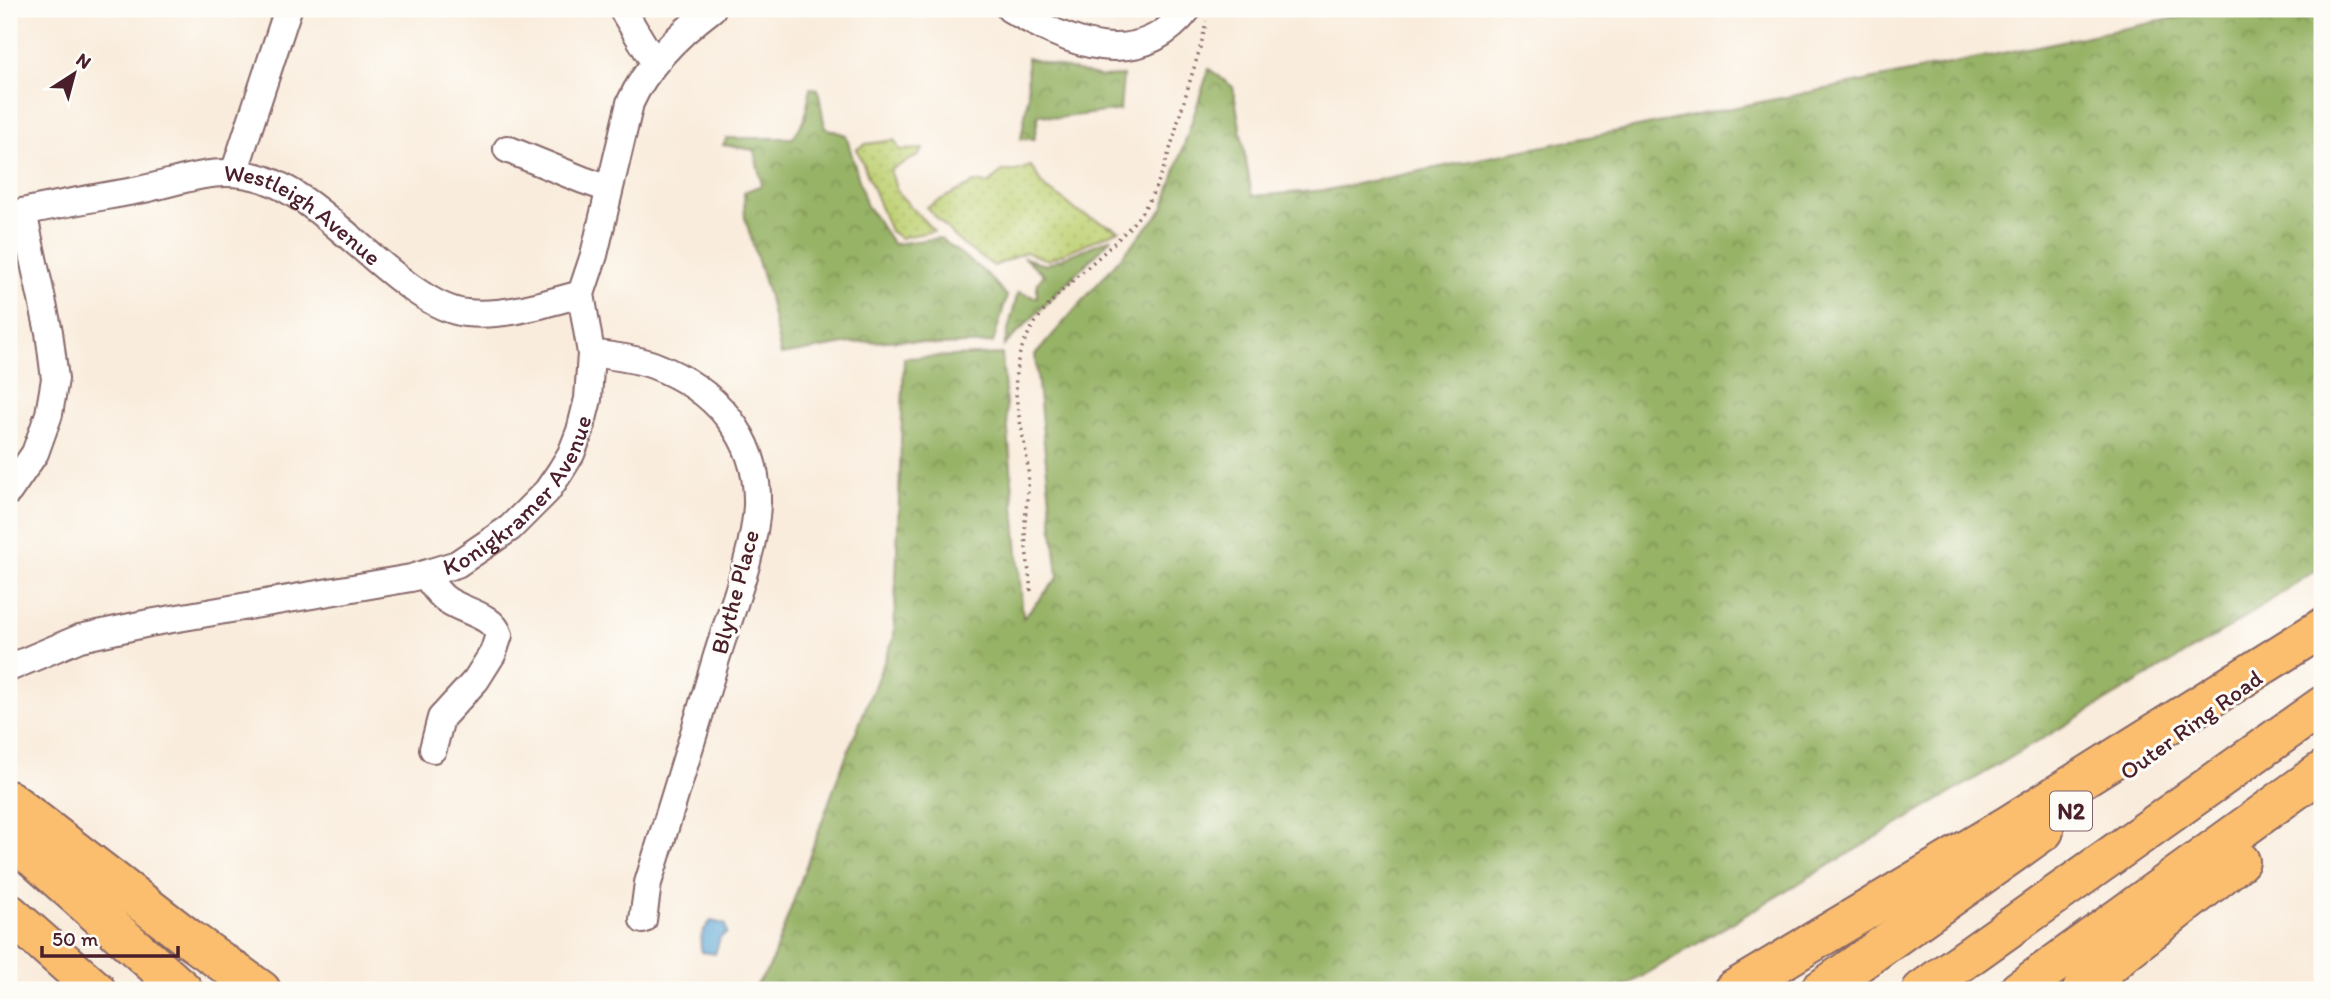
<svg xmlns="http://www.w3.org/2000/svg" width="2331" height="999" font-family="Itim,sans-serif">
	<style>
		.grass { fill: url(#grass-dots); stroke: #847850; stroke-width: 2 }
		.forest { fill: url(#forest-crowns); stroke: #706948; stroke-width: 2 }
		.water { fill: #5ea7d5; stroke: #546380; stroke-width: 2 }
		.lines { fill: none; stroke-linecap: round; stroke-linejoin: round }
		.minor-casing { stroke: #876769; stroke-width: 30 }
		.highway-casing { stroke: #876769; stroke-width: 42 }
		.path { stroke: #876769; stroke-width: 3.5; stroke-dasharray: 2 5; stroke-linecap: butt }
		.minor { stroke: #fff; stroke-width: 26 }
		.highway { stroke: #fbbe6e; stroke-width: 38 }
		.labels { text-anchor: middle; stroke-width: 6; stroke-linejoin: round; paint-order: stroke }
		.shield { fill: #fdfcf7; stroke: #806168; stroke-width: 2 }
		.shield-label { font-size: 23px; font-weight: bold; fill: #4a1f2b }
		.street-label { font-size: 24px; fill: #4a1f2b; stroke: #fdfcf7 }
	</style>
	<defs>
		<pattern id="grass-dots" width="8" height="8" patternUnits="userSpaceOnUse" patternTransform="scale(1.75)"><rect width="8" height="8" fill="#bfd174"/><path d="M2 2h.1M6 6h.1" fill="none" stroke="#a6b365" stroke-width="1.8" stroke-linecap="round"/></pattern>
		<pattern id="forest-crowns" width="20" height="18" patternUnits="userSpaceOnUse" patternTransform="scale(1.75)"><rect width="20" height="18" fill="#97b366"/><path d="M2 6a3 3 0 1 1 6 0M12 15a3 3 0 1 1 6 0" fill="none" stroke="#7d9154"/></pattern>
	</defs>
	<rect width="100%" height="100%" fill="#fdfcf7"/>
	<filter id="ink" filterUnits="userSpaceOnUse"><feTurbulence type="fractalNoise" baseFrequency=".0143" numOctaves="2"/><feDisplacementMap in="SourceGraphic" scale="14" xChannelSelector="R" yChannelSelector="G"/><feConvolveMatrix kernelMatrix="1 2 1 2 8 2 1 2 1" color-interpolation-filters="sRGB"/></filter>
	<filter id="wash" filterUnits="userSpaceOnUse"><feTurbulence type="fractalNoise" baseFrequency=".00686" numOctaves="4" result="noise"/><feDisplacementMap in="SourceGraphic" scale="28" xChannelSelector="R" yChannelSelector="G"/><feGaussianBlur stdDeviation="1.57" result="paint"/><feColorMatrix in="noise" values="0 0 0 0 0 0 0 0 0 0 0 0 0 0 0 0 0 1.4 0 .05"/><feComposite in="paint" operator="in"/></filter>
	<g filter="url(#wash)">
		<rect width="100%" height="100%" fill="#f9ecdc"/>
		<g class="grass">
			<path d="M894,140L900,150L923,149L918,156L890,170L898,193L934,231L900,238L890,231L857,149L866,144Z"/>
			<path d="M1031,166L1045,188L1060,197L1078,212L1119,230L1048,260L1025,252L994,266L963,245L926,207L974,183H990L1002,171H1016Z"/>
		</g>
		<g class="forest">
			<path d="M2220,9H2322V566L2229,628L1619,990H753L770,966L839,774L894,637L904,358L1002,354L1023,618L1058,578L1035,355L1163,209L1209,69L1233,87L1252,196L1327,190Z"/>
			<path d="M1027,58L1100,77L1123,76L1120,110L1057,118L1039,114L1034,139H1021L1028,97Z"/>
			<path d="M810,88L818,89L825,128L846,135L866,204L893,244L940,238L987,274L1007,296L993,343L939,345L903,340L851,343L781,355L769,297L745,218L744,192L762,185L754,150L723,145L727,138H793L805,119Z"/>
			<path d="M1112,238L1004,346L1018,292L1037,298V284L1044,274L1023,257L1045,265Z"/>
		</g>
		<path class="water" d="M711,921L725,924L727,933L720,938L715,954L702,952C698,939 703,930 711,921Z"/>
	</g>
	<g filter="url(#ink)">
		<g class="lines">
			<g class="minor-casing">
				<g id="minor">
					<path d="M622,9L654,62"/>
					<path d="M1010,9C1069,43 1137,74 1188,9"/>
					<path d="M507,149L583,180L609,189"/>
					<path d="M234,173L288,9"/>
					<path id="s1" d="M9,215C52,205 96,198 139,190C185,181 215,164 264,179C292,189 317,209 339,228C371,254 425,309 466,313C506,317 543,304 581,294"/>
					<path d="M591,353C611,356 634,358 653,365C714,388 759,437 757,505C755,552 730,613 716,659C694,734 671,809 648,883L643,920"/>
					<path d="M9,491L35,453L49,414L55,379L49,332L23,212"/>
					<path d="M425,574C430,582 436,591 443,597C458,611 492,613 499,635L493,653L476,680L441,718L433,749"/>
					<path id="s2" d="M9,668L80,638L149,623L411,578L457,564L510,528L547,491L560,472L571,454L580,431L588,399L591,353L581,294L594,255L630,103C647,65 679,34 712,9"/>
				</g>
			</g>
			<g class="highway-casing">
				<g id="highway">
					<path d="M9,800L188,938L261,990"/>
					<path d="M9,836L183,990"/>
					<path d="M9,913L96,990"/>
					<path d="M1733,990L2010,824L2322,628"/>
					<path d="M1820,990L2044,831"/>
					<path d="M1922,990L2322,706"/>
					<path d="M2019,990L2322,771"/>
					<path d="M2082,990L2124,952L2240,861"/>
				</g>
			</g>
			<path class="path" d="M1031,591C1029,572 1026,552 1025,533C1024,512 1030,491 1028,470C1025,428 1005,387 1023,345C1046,291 1104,261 1139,216C1164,183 1173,136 1185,98C1192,72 1202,47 1206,21"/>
			<use href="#minor" class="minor"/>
			<use href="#highway" class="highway"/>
		</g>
	</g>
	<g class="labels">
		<rect class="shield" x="2050" y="791.5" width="42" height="39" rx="5"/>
		<g class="shield-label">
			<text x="2071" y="819">N2</text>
		</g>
		<g class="street-label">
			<text dy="8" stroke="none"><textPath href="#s1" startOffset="310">Westleigh Avenue</textPath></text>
			<text dy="8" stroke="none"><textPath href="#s2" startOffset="555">Konigkramer Avenue</textPath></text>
			<text transform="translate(735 592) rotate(-75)" y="8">Blythe Place</text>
			<text transform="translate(2191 725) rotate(-36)" y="8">Outer Ring Road</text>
		</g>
	</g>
	<rect width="2331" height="999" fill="none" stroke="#fdfcf7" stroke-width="35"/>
	<g transform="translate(74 74) rotate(36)" stroke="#fdfcf7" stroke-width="5" paint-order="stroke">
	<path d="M0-5L12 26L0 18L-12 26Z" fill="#4a1f2b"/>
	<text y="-10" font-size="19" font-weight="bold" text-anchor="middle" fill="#4a1f2b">N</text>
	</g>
	<path d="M42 946v10h136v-10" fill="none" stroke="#4a1f2b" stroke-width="3.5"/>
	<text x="52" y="946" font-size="21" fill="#4a1f2b" stroke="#fdfcf7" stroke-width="5" paint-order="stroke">50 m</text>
</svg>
